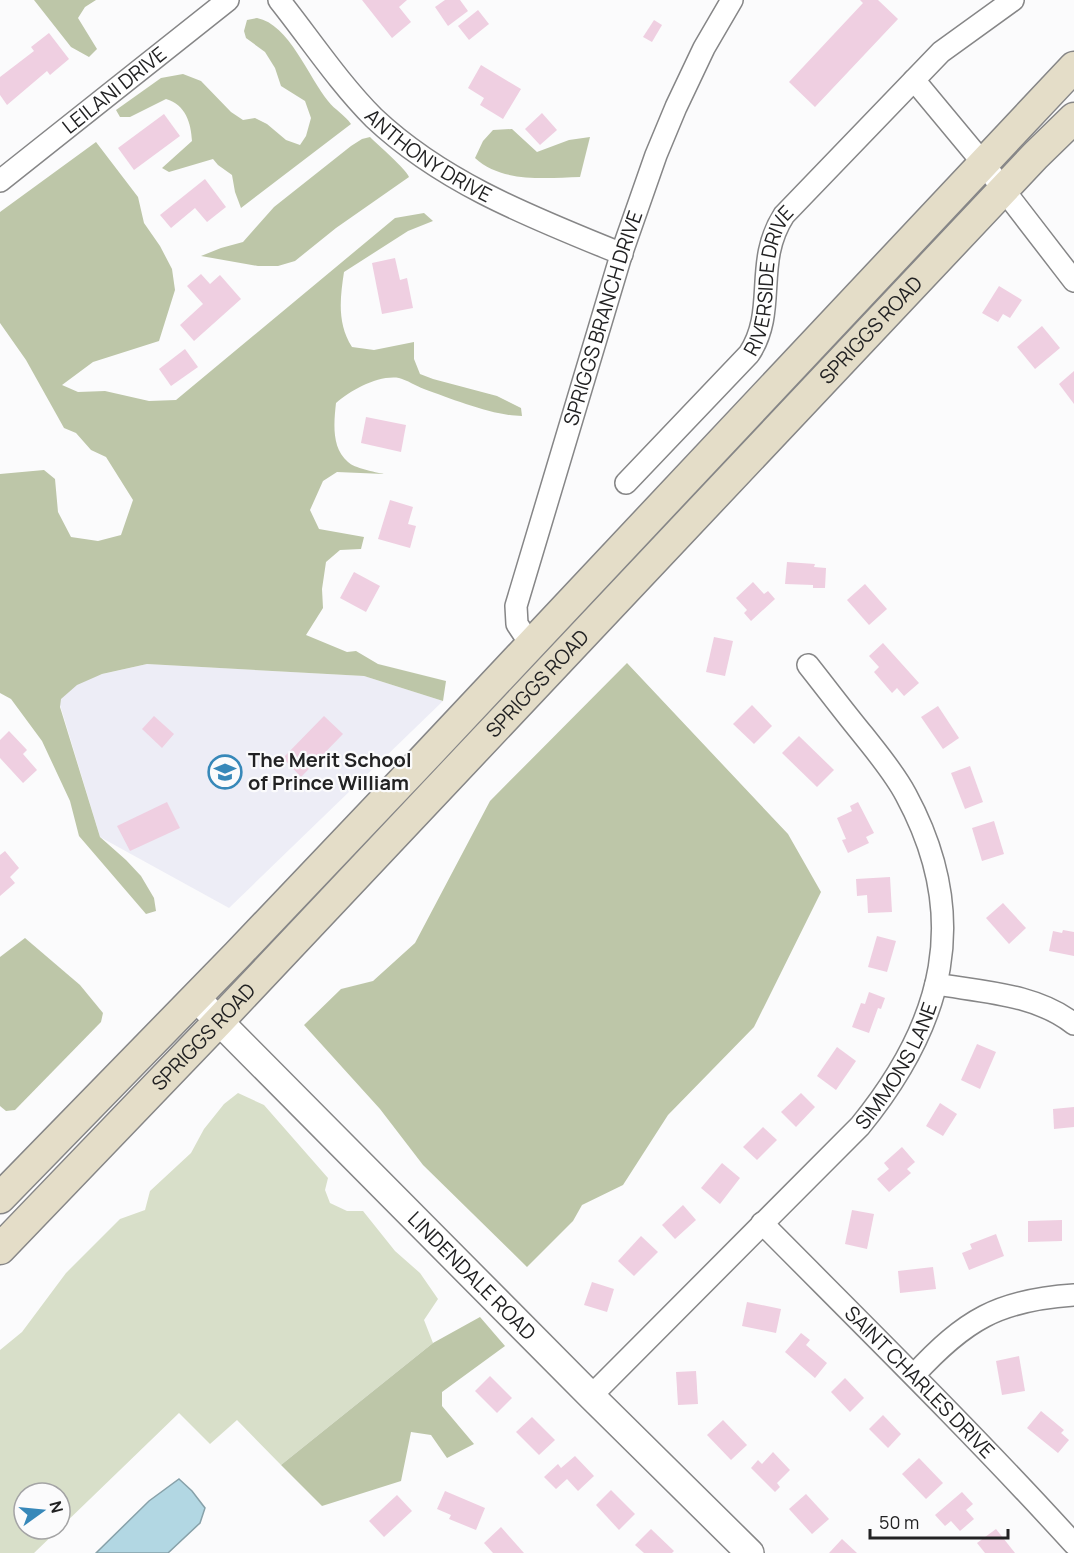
<svg xmlns="http://www.w3.org/2000/svg" width="1074" height="1553" font-family="Manrope,sans-serif">
	<style>
		.built { fill: #ededf6 }
		.green { fill: #d8dfc9 }
		.forest { fill: #bdc6a8 }
		.water { fill: #b2d7e3; stroke: #87a1a9; stroke-width: 1.5 }
		.building { fill: #efcfe1 }
		.lines { fill: none; stroke-linecap: round; stroke-linejoin: round }
		.minor-casing { stroke: #868687; stroke-width: 24 }
		.tertiary-casing { stroke: #868687; stroke-width: 30 }
		.secondary-casing { stroke: #868687; stroke-width: 33 }
		.minor { stroke: #fff; stroke-width: 21 }
		.tertiary { stroke: #fff; stroke-width: 27 }
		.secondary { stroke: #e4ddc8; stroke-width: 30 }
		.labels { text-anchor: middle; stroke-width: 4.5; stroke-linejoin: round; paint-order: stroke }
		.street-label { font-size: 20px; fill: #222223; stroke: #fbfbfc }
		.poi-label { font-size: 20px; font-weight: bold; fill: #222223; stroke: #fbfbfc; text-anchor: start }
	</style>
	<rect width="100%" height="100%" fill="#fbfbfc"/>
	<path class="built" d="M147,664L364,676L443,701L229,908L100,837L54,685Z"/>
	<path class="green" d="M238,1093L264,1105L328,1178L325,1190L330,1203L347,1211H363L395,1251L420,1273L438,1299L424,1320L433,1343L281,1465L237,1420L210,1444L179,1413L60,1528V1493H24V1529H59L34,1553H0V1350L22,1332L66,1273L120,1219L145,1210L150,1191L191,1153L204,1129L224,1104Z"/>
	<g class="forest">
		<path d="M34,0H96L85,7L78,18L97,49L89,57L71,47Z"/>
		<path d="M257,18C289,24 309,78 328,101C335,110 345,115 351,124L241,208L235,192L232,175L218,165L213,159L169,172L162,168L192,141C191,123 186,105 166,99L130,117H120L116,110L161,78L183,74L201,81L231,112L243,120L255,118L267,124L286,140L300,145L306,136L311,118L305,101L281,86L275,68L265,52L246,38L244,31L247,20Z"/>
		<path d="M512,129L537,152L569,140L590,137L580,177C545,178 502,183 475,158L483,141L493,130Z"/>
		<path d="M370,137C378,145 406,169 409,177L336,228L295,261L278,266H258L201,256L221,248L243,242L274,207L351,146L362,139Z"/>
		<path d="M96,142L138,197L144,223L160,246L172,269L175,290L159,341L93,362L62,385L78,392L105,391L149,401L176,400L395,218L424,213L433,221L408,231L344,272C340,299 337,323 352,347L374,350L414,342V359L420,374L433,379L497,396L521,408L522,416C494,416 452,399 424,389C416,386 407,380 399,378C378,375 351,390 336,403C334,422 331,448 348,462C354,468 375,472 384,474L337,472L323,481L310,510L319,529L364,537L361,549L340,550L326,562L322,589L323,608L306,635L347,652L356,651L378,664L446,681L443,701L364,676L147,664L102,674L77,685L61,699L60,707L100,837L126,860L141,876L154,898L156,911L146,914L79,836L70,801L42,741L11,699L0,693V474L44,470L55,479L58,512L71,537L98,541L121,535L133,500L106,457L91,450L76,433L64,428L26,360L0,323V212Z"/>
		<path d="M627,663L788,834L821,892L754,1027L668,1115L623,1185L582,1205L573,1221L527,1267L423,1165L380,1109L304,1025L341,989L373,981L415,943L490,801Z"/>
		<path d="M25,938L80,985L103,1013L101,1022L15,1110L6,1111L0,1106V957Z"/>
		<path d="M480,1317L505,1346L442,1392V1406L474,1444L447,1458L431,1435L411,1432L401,1481L322,1506L281,1465L433,1343Z"/>
	</g>
	<path class="water" d="M179,1479L192,1491L205,1508L200,1523L168,1553H96L149,1501Z"/>
	<g class="building">
		<path d="M362,0H407L399,7L411,22L392,38Z"/>
		<path d="M445,0H460L468,11L448,26L435,7Z"/>
		<path d="M860,0H878L898,19L815,107L789,82L863,3Z"/>
		<path d="M478,10L489,24L469,40L458,26Z"/>
		<path d="M654,20L662,25L652,42L643,37Z"/>
		<path d="M49,33L69,59L50,75L47,71L7,105L0,95V77L34,51L31,47Z"/>
		<path d="M481,65L521,89L503,119L480,105L484,98L468,88Z"/>
		<path d="M542,113L557,130L540,145L525,129Z"/>
		<path d="M164,114L180,136L134,170L118,148Z"/>
		<path d="M205,179L226,207L207,222L195,208L171,228L160,215Z"/>
		<path d="M395,258L400,280L407,278L413,308L382,314L372,263Z"/>
		<path d="M201,274L210,284L220,275L241,299L194,341L180,325L203,304L187,286Z"/>
		<path d="M999,286L1022,300L1010,318L1003,314L998,322L982,313Z"/>
		<path d="M1042,326L1060,348L1035,369L1017,347Z"/>
		<path d="M185,349L198,367L171,386L159,369Z"/>
		<path d="M1074,371V404L1059,384Z"/>
		<path d="M366,417L406,425L401,452L361,443Z"/>
		<path d="M390,500L413,507L408,524L416,526L410,548L378,539Z"/>
		<path d="M787,562L815,564L814,567L826,568L825,588H813V585L785,584Z"/>
		<path d="M354,572L380,586L366,612L340,598Z"/>
		<path d="M753,582L764,594L768,591L775,599L751,621L744,613L747,610L736,598Z"/>
		<path d="M865,584L887,609L869,625L847,600Z"/>
		<path d="M714,637L733,641L725,676L706,672Z"/>
		<path d="M883,643L919,683L904,696L897,688L892,693L874,672L879,667L869,656Z"/>
		<path d="M752,705L772,726L754,744L733,724Z"/>
		<path d="M938,706L959,738L943,749L921,717Z"/>
		<path d="M154,716L174,734L162,748L142,729Z"/>
		<path d="M324,716L343,734L301,777L283,758Z"/>
		<path d="M9,731L27,750L23,754L37,770L23,783L0,758V740Z"/>
		<path d="M799,736L834,770L817,787L782,753Z"/>
		<path d="M970,766L983,802L965,809L951,773Z"/>
		<path d="M167,802L180,828L130,851L117,826Z"/>
		<path d="M858,802L874,833L866,837L869,843L848,853L842,840L846,839L837,818L852,811L850,806Z"/>
		<path d="M994,821L1004,854L982,861L972,828Z"/>
		<path d="M5,851L19,868L10,877L15,883L0,896V855Z"/>
		<path d="M890,877L892,912L868,913L867,895L857,896L856,879Z"/>
		<path d="M1003,903L1026,928L1009,944L986,918Z"/>
		<path d="M1063,930L1074,932V956L1049,951L1053,931L1062,933Z"/>
		<path d="M877,936L896,941L887,972L868,967Z"/>
		<path d="M869,992L885,998L881,1009L878,1008L869,1033L852,1027L861,1003L865,1004Z"/>
		<path d="M977,1044L996,1052L980,1089L961,1080Z"/>
		<path d="M837,1047L856,1061L836,1090L817,1076Z"/>
		<path d="M801,1093L815,1107L796,1127L781,1112Z"/>
		<path d="M940,1103L957,1114L943,1136L926,1126Z"/>
		<path d="M1074,1107V1127L1054,1129L1053,1109Z"/>
		<path d="M763,1127L777,1140L757,1160L743,1147Z"/>
		<path d="M902,1147L915,1162L907,1169L911,1173L889,1192L877,1179L889,1169L884,1163Z"/>
		<path d="M722,1163L740,1178L720,1204L701,1188Z"/>
		<path d="M683,1205L696,1220L675,1239L662,1225Z"/>
		<path d="M852,1210L874,1214L867,1249L845,1244Z"/>
		<path d="M1062,1220V1241L1028,1242V1221Z"/>
		<path d="M996,1234L1004,1256L969,1270L962,1253L972,1249L970,1244Z"/>
		<path d="M641,1236L658,1252L634,1276L618,1261Z"/>
		<path d="M933,1267L936,1289L900,1293L898,1271Z"/>
		<path d="M592,1282L614,1289L607,1312L584,1305Z"/>
		<path d="M747,1302L781,1309L776,1333L742,1326Z"/>
		<path d="M801,1333L810,1340L806,1345L827,1363L815,1378L785,1352Z"/>
		<path d="M1019,1356L1025,1391L1002,1395L996,1361Z"/>
		<path d="M696,1371L698,1404L678,1405L676,1372Z"/>
		<path d="M490,1376L512,1398L497,1413L475,1391Z"/>
		<path d="M845,1378L864,1398L850,1412L831,1392Z"/>
		<path d="M1041,1411L1064,1430L1061,1433L1069,1440L1058,1453L1027,1428Z"/>
		<path d="M883,1415L901,1434L888,1448L869,1429Z"/>
		<path d="M532,1417L555,1440L539,1455L516,1432Z"/>
		<path d="M723,1420L747,1445L731,1460L707,1435Z"/>
		<path d="M773,1452L790,1470L777,1483L780,1487L775,1492L751,1468L758,1460L762,1464Z"/>
		<path d="M575,1456L594,1476L578,1491L567,1479L556,1489L544,1477L558,1464L561,1468Z"/>
		<path d="M919,1458L943,1483L926,1499L902,1474Z"/>
		<path d="M611,1490L635,1514L619,1530L596,1505Z"/>
		<path d="M445,1491L485,1508L476,1530L449,1519L451,1515L437,1509Z"/>
		<path d="M962,1492L973,1504L966,1510L974,1519L960,1531L951,1521L945,1526L935,1515Z"/>
		<path d="M806,1494L829,1519L812,1534L789,1509Z"/>
		<path d="M397,1495L412,1511L384,1537L369,1521Z"/>
		<path d="M501,1527L524,1553H493L484,1543Z"/>
		<path d="M651,1529L674,1551L672,1553H644L635,1545Z"/>
		<path d="M996,1529L1015,1553H985L977,1543Z"/>
		<path d="M842,1539L857,1553H829Z"/>
	</g>
	<g class="lines">
		<g class="minor-casing">
			<g id="minor">
				<path id="s1" d="M279,0C310,39 339,83 374,118C444,184 534,218 622,254"/>
				<path d="M914,80L983,163L1074,281"/>
				<path id="s2" d="M0,181L228,0"/>
				<path id="s3" d="M626,483L749,354C778,310 753,263 784,215L941,52L1013,0"/>
				<path id="s4" d="M531,645L517,624L516,606L622,252L656,155L676,107L704,48L732,0"/>
				<path d="M936,984C983,992 1036,994 1074,1024"/>
				<path id="s5" d="M762,1223C867,1329 973,1433 1074,1544"/>
				<path d="M914,1375C965,1320 998,1300 1074,1295"/>
				<path id="s6" d="M591,1396L860,1126C944,1023 972,917 906,795C895,774 879,755 864,736C845,713 827,689 808,665"/>
			</g>
		</g>
		<g class="tertiary-casing">
			<g id="tertiary">
				<path id="s7" d="M195,997L591,1396L750,1553"/>
			</g>
		</g>
		<g class="secondary-casing">
			<g id="secondary">
				<path d="M0,1198L237,955L415,768L1074,67"/>
				<path id="s8" d="M0,1249L219,1021L1035,156L1074,118"/>
			</g>
		</g>
		<use href="#minor" class="minor"/>
		<use href="#tertiary" class="tertiary"/>
		<use href="#secondary" class="secondary"/>
	</g>
	<defs>
		<g id="school-ring" transform="scale(1.725)"><circle r="9.5" fill="#fbfbfc" stroke="#3788b9" stroke-width="1.5"/><path d="M0-5L7-2L0 1L-7-2ZM-4 1L0 2.5L4 1V4Q0 6-4 4Z" fill="#3788b9"/></g>
	</defs>
	<g fill-rule="evenodd">
		<use href="#school-ring" x="225" y="772"/>
	</g>
	<g class="labels">
		<g class="street-label">
			<text dy="7" stroke="none"><textPath href="#s2" startOffset="146">LEILANI DRIVE</textPath></text>
			<text dy="7" stroke="none"><textPath href="#s1" startOffset="218">ANTHONY DRIVE</textPath></text>
			<text dy="7" stroke="none"><textPath href="#s3" startOffset="255">RIVERSIDE DRIVE</textPath></text>
			<text dy="7" stroke="none"><textPath href="#s4" startOffset="344">SPRIGGS BRANCH DRIVE</textPath></text>
			<text dy="7" stroke="none"><textPath href="#s8" startOffset="1266">SPRIGGS ROAD</textPath></text>
			<text dy="7" stroke="none"><textPath href="#s8" startOffset="780">SPRIGGS ROAD</textPath></text>
			<text dy="7" stroke="none"><textPath href="#s8" startOffset="294">SPRIGGS ROAD</textPath></text>
			<text dy="7" stroke="none"><textPath href="#s6" startOffset="452">SIMMONS LANE</textPath></text>
			<text dy="7" stroke="none"><textPath href="#s7" startOffset="393">LINDENDALE ROAD</textPath></text>
			<text dy="7" stroke="none"><textPath href="#s5" startOffset="224">SAINT CHARLES DRIVE</textPath></text>
		</g>
		<g class="poi-label">
			<text x="248" y="767">The Merit School<tspan x="248" dy="23">of Prince William</tspan></text>
		</g>
	</g>
	<g transform="translate(42 1511) rotate(75)"><circle r="28" fill="#fbfbfc" stroke="#a4a4a5" stroke-width="1.5"/>
	<path d="M0-4.5L10 22L0 15L-10 22Z" fill="#3788b9"/>
	<text y="-9" font-size="16" font-weight="bold" text-anchor="middle" fill="#222223">N</text>
	</g>
	<path d="M870 1529v9h138v-9" fill="none" stroke="#222223" stroke-width="3"/>
	<text x="879" y="1529" font-size="18" fill="#222223" stroke="#fbfbfc" stroke-width="4.5" paint-order="stroke">50 m</text>
</svg>
